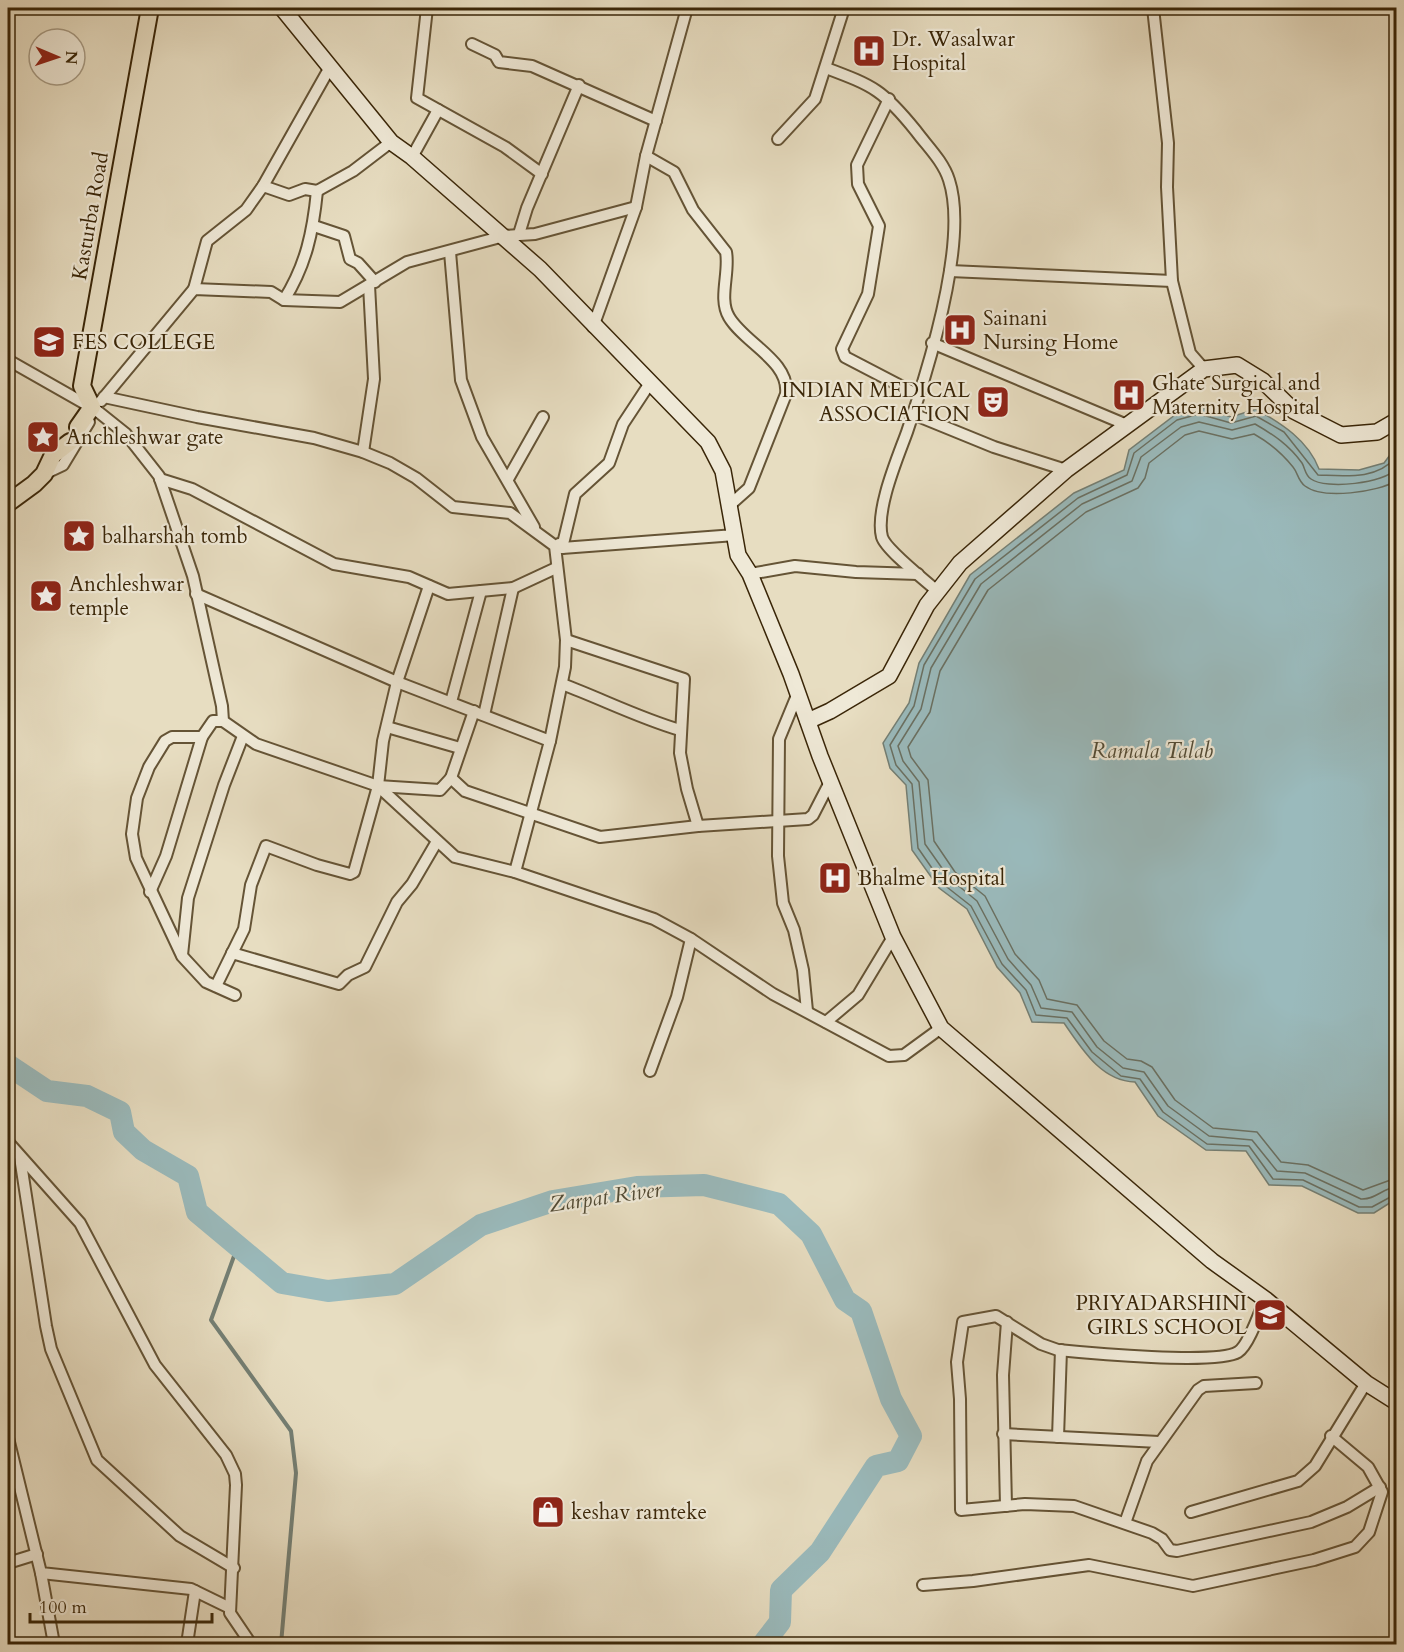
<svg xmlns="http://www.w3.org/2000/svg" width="1404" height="1652" font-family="Cardo,serif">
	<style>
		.water { fill: #9ababc; stroke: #747f74; stroke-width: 1.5 }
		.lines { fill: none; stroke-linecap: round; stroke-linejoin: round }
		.shore { stroke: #6a7062; stroke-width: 1.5 }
		.stream { stroke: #747f74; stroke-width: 4 }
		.river { stroke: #9ababc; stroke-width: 22 }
		.street-casing { stroke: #655436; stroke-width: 14 }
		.secondary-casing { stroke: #3a2608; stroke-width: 18 }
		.primary-casing { stroke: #3a2608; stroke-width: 20 }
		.street { stroke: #efe9d7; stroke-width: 10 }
		.secondary { stroke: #efe9d7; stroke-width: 15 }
		.primary { stroke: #e7ddc1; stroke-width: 16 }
		.labels { text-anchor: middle; stroke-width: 4.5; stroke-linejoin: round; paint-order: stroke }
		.poi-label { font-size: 21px; fill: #3a2608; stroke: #efe9d7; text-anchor: start }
		.street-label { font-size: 21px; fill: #3a2608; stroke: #efe9d7 }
		.water-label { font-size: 22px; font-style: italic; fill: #524b35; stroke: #efe9d7 }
	</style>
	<rect width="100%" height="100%" fill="#e7ddc1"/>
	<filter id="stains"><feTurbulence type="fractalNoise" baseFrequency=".00333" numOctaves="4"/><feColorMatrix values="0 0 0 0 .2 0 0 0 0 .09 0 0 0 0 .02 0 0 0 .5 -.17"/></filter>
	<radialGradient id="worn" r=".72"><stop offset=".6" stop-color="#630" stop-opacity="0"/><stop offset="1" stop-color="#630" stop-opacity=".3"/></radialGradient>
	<path class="water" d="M1199,407L1231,417L1256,409C1282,424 1308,440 1319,469L1359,470L1384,463L1396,447V1199L1374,1213H1358L1302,1186L1269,1185L1246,1151L1206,1150L1158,1116L1135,1082C1101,1081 1082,1049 1064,1023L1032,1022L1020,993L997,967L967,909L939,888L912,850L906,785L890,768L883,743L909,703L919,663L970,575L1074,493L1124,470L1129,450L1175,415Z"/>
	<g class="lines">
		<g class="shore">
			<path d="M1396,457C1377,480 1346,476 1318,475L1284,432L1256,416L1231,423L1199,414L1177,420L1134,453L1127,475L1078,498L975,579L924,665L914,706L890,745L896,765L912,784L918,848L943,884L971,906L1002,964L1026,990L1036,1015L1067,1018L1092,1052L1121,1076L1140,1079L1163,1112L1207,1144L1249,1146L1273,1179L1303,1180L1359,1207H1372L1396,1194"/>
			<path d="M1396,469C1385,483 1326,490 1311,479C1305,475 1305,468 1302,463C1289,445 1274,435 1255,424L1232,430L1199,422L1181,427L1141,457L1132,481L1082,504L981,584L931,668L921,709L898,746L903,761L919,782L925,844L949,878L977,901L1008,959L1031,985L1041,1008L1072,1012L1097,1047L1123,1068L1144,1072L1168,1106L1209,1136L1252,1140L1277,1171L1305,1173L1361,1199C1375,1200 1383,1188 1396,1187"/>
			<path d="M1396,481C1378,492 1323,500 1305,486C1298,481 1298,473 1293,467C1281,452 1270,443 1254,434L1232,439L1199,431L1185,435L1149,463L1145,478L1138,488L1086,512L988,590L940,671L930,712L908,747L911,757L928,780L934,841L955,872L985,896L1015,954L1039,980L1047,999L1077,1005L1104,1041L1127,1059L1141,1061L1152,1067L1175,1100L1213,1128L1257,1132L1281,1162L1308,1165L1363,1190L1396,1178"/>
		</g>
		<path class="stream" d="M238,1245L211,1320L291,1431L296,1473L281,1644"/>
		<path class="river" d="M8,1065L47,1091L87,1096L120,1112L124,1132L143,1150L188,1176L197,1212L282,1283L328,1291L395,1284L481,1225L553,1201L637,1187L704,1185L779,1204L811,1234L845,1300L861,1311L891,1399L911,1436L898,1461L876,1466L820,1552L781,1590L780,1622L763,1644"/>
		<g class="street-casing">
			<g id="street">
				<path d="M427,8L417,98L505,147L542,174"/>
				<path d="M1153,8L1168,143L1167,187L1172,281L1190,353L1204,369"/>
				<path d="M472,44L495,55L499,62L532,66L656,121"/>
				<path d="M826,68C874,86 883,90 916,131C927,146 943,161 949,180C969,241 928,370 907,432C898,457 875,510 882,537C886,550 925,580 937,591"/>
				<path d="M889,99L857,165L858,184L879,226L868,294L842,349L845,357L918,395"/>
				<path d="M778,139L815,99L844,8"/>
				<path d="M646,156L674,172L693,210L726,252C730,272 718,299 729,317C744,343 790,361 786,394L749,488L731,504"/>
				<path d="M412,157L438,110"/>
				<path d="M263,186L289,195L305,189L317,191L353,171L391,142"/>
				<path d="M314,226L344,236L350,259L358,263L375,282"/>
				<path d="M519,234L527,208L579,85"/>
				<path d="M450,252L461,380L482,437L534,527"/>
				<path d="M950,271L1172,281"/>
				<path d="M194,289L207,241L246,210L263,186L329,69"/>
				<path d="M284,300C306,265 313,232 317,191"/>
				<path d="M593,327L636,207L646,156L687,8"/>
				<path d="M932,343L1127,425"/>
				<path d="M8,360L96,410L126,434L159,476L193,576L222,706L223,721L256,744L378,786L440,790L451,778L465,791L600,837L698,826L808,819L813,815L830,782"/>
				<path d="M104,397L197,417L314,438L363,452L390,463L416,478L453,507L510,513L555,546L566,640L565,667L550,741L515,872L455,857L378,786"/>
				<path d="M101,401L194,289L271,292L284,300L340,302L407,262L504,236L535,234L636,207"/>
				<path d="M913,414L994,447L1066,470"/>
				<path d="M363,452L374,379L369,285"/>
				<path d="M44,474L63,465L89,422"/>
				<path d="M160,479L192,489L334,564L409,577L448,594L513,588L556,568"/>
				<path d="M508,479L543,417"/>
				<path d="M559,544L562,548L735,535"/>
				<path d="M562,548L575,494L609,463L623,424L650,383"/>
				<path d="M750,574L795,566L856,572L918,574"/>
				<path d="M196,594L397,682L550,741"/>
				<path d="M566,640L684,679L680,753L687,789L698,826"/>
				<path d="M562,684C602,699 639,718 680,730"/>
				<path d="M798,693L779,739L778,856L783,903L794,930L803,970L807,1011"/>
				<path d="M451,702L481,591"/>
				<path d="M484,715L513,588"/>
				<path d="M223,721H213L202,737H172L165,741L149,767L137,798L132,834L136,858L182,956L206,982L235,995"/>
				<path d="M387,727L460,748"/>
				<path d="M451,778L474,711"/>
				<path d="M515,872L654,919L691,939L773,994L889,1056L904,1055L941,1028"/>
				<path d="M150,892L166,856L202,737"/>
				<path d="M232,953L339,984L348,975L365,967L397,902L412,884L436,843"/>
				<path d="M182,955L188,898L224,785L243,736"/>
				<path d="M216,986L244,929L251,885L266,846L317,865L350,874L354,872L378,786L383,741L397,682L429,586"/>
				<path d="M826,1022L858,995L893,937"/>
				<path d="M650,1071L677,997L691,939"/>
				<path d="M8,1142L80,1223L155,1365L226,1455L235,1474L236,1485L230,1613L251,1644"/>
				<path d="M20,1157L46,1326L51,1349L97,1460L180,1536L234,1568"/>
				<path d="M1265,1299C1260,1311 1249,1345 1238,1352C1217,1365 1088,1353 1058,1350L1041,1344L996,1316L963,1322L957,1362L960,1399L961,1510L1025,1504L1074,1506L1152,1533L1162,1539L1170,1550L1177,1551L1311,1522L1347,1507L1380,1487"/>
				<path d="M1003,1434L1159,1442"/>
				<path d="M1058,1437L1061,1350"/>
				<path d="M8,1438L41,1573L191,1589L230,1608"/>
				<path d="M1006,1506L1003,1375L1007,1322"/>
				<path d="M1191,1512L1298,1481L1315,1466L1366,1383"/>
				<path d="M1125,1523L1147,1461L1198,1390L1204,1386L1256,1383"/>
				<path d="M8,1563L37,1554"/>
				<path d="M41,1573L54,1644"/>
				<path d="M923,1585L973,1581L1089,1565L1193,1586L1314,1560L1355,1547L1369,1532L1382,1492L1368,1467L1331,1436"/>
				<path d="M187,1644L195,1591"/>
			</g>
		</g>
		<g class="secondary-casing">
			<g id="secondary">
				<path d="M282,8L391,142L412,157L540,269L708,442L723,471L738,555L750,574L791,674L820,756L893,937L941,1028L1212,1261L1265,1299L1366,1383L1396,1402"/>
				<path d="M808,721L830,711L889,676L927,605L960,563L1066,470L1204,369L1237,365L1263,381L1294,411L1341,435L1377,432L1396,421"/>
			</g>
		</g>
		<g class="primary-casing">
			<g id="primary">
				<path d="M78,427L92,407L82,386L150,8"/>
				<path d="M8,503L34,484L44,474L53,455L70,442"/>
			</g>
		</g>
		<use href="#street" class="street"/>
		<use href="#secondary" class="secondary"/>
		<use href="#primary" class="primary"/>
	</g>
	<defs>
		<g id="hospital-square" transform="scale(1.725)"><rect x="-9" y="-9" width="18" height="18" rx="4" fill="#8f2418" stroke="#efe9d7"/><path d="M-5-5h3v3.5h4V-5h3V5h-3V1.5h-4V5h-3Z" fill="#fff"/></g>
		<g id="school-square" transform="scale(1.725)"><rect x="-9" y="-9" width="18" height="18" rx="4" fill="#8f2418" stroke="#efe9d7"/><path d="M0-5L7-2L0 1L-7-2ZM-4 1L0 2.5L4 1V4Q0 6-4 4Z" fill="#fff"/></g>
		<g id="theatre-square" transform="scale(1.725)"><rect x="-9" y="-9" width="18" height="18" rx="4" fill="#8f2418" stroke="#efe9d7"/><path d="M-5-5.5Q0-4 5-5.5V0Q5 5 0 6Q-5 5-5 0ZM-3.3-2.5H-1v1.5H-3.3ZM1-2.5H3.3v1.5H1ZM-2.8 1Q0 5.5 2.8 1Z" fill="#fff"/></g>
		<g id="sight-square" transform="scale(1.725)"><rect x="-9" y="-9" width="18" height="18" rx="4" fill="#8f2418" stroke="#efe9d7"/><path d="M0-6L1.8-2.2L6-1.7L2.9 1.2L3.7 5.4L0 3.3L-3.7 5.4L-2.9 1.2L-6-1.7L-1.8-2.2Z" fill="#fff"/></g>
		<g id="shop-square" transform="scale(1.725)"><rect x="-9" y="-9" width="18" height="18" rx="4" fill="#8f2418" stroke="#efe9d7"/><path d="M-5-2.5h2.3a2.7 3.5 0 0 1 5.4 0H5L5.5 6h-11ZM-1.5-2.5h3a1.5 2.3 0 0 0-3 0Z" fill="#fff"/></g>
	</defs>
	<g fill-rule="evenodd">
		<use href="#hospital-square" x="869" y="51"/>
		<use href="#hospital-square" x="960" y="330"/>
		<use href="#school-square" x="49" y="342"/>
		<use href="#hospital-square" x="1129" y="395"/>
		<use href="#theatre-square" x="993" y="402"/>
		<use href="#sight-square" x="43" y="437"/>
		<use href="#sight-square" x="79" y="536"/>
		<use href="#sight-square" x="46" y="596"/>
		<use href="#hospital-square" x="835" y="878"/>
		<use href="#school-square" x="1270" y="1315"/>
		<use href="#shop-square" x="548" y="1512"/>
	</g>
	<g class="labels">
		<g class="poi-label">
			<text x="892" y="46">Dr. Wasalwar<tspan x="892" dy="24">Hospital</tspan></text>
			<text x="983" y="325">Sainani<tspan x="983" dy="24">Nursing Home</tspan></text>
			<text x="72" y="349">FES COLLEGE</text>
			<text x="1152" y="390">Ghate Surgical and<tspan x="1152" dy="24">Maternity Hospital</tspan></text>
			<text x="970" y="397" text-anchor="end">INDIAN MEDICAL<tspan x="970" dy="24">ASSOCIATION</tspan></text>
			<text x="66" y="444">Anchleshwar gate</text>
			<text x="102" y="543">balharshah tomb</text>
			<text x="69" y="591">Anchleshwar<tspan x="69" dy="24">temple</tspan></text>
			<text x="858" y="885">Bhalme Hospital</text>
			<text x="1247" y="1310" text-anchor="end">PRIYADARSHINI<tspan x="1247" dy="24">GIRLS SCHOOL</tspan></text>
			<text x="571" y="1519">keshav ramteke</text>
		</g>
		<g class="street-label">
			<text transform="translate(90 216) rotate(-80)" y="7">Kasturba Road</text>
		</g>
		<g class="water-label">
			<text x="1152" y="758">Ramala Talab</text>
			<text transform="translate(605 1196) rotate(-8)" y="8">Zarpat River</text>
		</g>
	</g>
	<rect width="1404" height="1652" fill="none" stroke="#e7ddc1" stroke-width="30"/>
	<rect x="9" y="9" width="1386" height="1634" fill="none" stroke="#3a2608" stroke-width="3"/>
	<rect x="15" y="15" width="1374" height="1622" fill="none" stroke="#3a2608" stroke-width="1.5"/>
	<g transform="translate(57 57) rotate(92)"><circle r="28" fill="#efe9d7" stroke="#a79b84" stroke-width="1.5"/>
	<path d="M0-4.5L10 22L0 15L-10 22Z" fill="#8f2418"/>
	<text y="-9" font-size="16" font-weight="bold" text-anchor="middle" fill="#3a2608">N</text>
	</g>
	<path d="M30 1613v9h182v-9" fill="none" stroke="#3a2608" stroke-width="3"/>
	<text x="39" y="1613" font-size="18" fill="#3a2608" stroke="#efe9d7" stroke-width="4.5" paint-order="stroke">100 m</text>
	<rect width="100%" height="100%" filter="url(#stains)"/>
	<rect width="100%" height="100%" fill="url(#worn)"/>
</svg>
